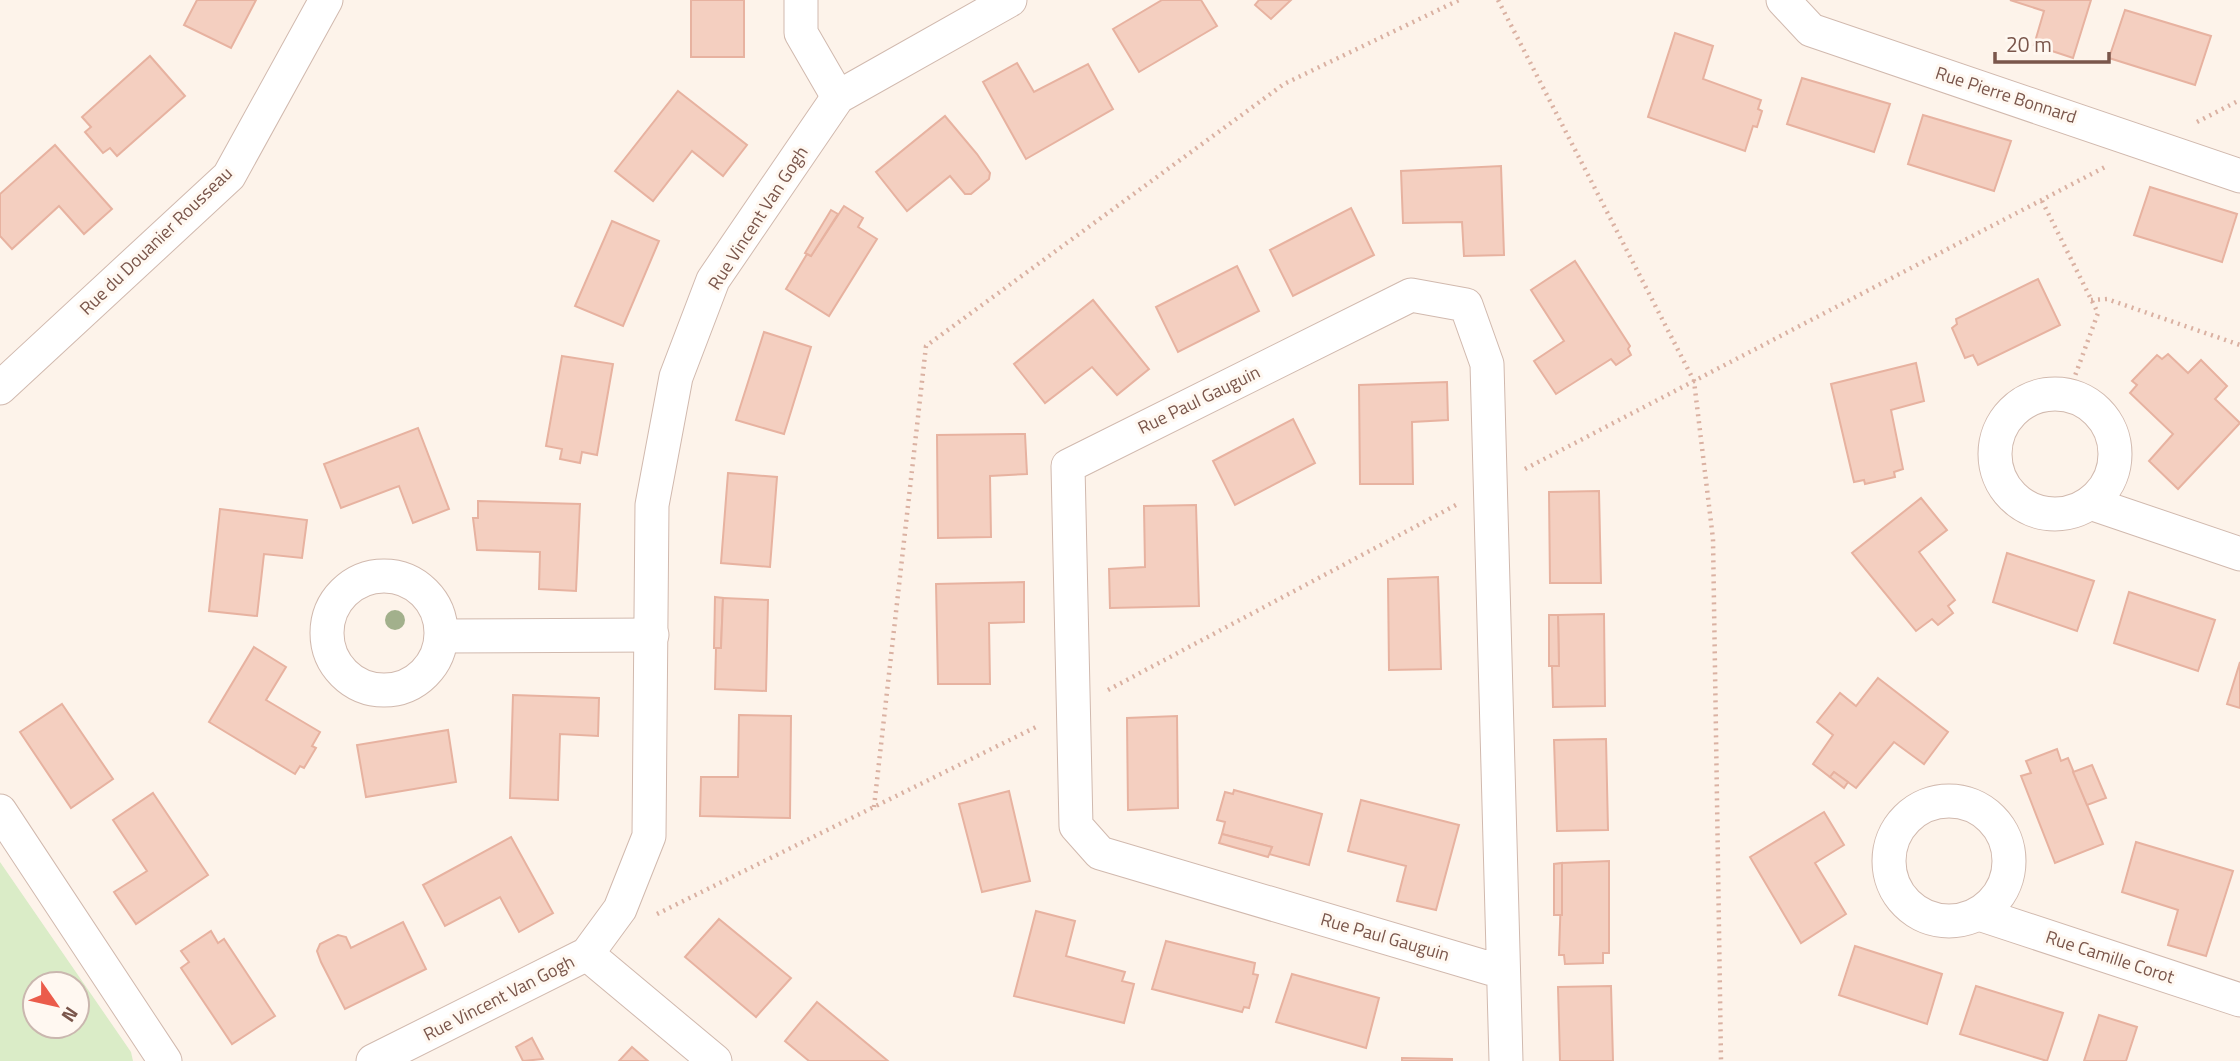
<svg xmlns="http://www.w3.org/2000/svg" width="2240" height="1061" font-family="'Titillium Web',sans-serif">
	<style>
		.green { fill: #daecc7; fill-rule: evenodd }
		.building { fill: #f4cfc0; stroke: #e7b2a0; stroke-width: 2 }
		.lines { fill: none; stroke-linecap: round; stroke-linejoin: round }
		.street-casing { stroke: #d1b9ae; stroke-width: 35 }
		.path { stroke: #dab1a2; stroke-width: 4.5; stroke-dasharray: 2 5; stroke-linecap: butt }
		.street { stroke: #fff; stroke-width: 33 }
		.tree { fill: #a2b08c }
		.labels { text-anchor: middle; stroke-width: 6; stroke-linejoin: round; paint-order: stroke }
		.street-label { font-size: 18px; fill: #7a564b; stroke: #fff8f1 }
	</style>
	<rect width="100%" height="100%" fill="#fdf3ea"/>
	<path class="green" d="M0,862L131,1052L133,1061H0ZM35,984H77V1026H35Z"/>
	<g class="building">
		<path d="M197,0H256L231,48L184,25Z"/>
		<rect x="691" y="0" width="53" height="57"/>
		<path d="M1162,0H1201L1217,26L1139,72L1113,29Z"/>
		<path d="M1259,0H1291L1271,19L1255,5Z"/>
		<path d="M2010,0H2091L2073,58L2034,45L2044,11Z"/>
		<path d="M2125,10L2211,36L2195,85L2109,58Z"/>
		<path d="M1675,33L1713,46L1703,79L1761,100L1758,109L1762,111L1757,127L1753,126L1745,151L1648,117Z"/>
		<path d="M150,56L185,96L117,156L110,148L103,153L85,132L91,127L82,117Z"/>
		<path d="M1017,63L1034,92L1088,64L1113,109L1026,159L983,82Z"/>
		<path d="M1802,78L1890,104L1874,152L1787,124Z"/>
		<path d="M678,91L747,145L723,176L692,151L653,201L615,171Z"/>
		<path d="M1923,115L2011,141L1994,191L1908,164Z"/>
		<path d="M945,116L977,154L990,173L989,179L971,194H965L950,176L907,211L876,172Z"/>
		<path d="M55,145L112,209L84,234L59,206L12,249L0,236V194Z"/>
		<path d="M1501,166L1504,255L1464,256L1462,222L1403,223L1401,171Z"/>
		<path d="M2150,187L2237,214L2222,262L2134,235Z"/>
		<path d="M844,206L863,218L858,227L877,239L829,316L786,289L807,254L811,256Z"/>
		<path d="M1351,208L1374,255L1293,296L1270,250Z"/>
		<path d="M831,210L838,214L811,256L805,253Z"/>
		<path d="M612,221L659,241L623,326L575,306Z"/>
		<path d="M1575,261L1630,346L1628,349L1631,355L1616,365L1611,359L1556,394L1534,361L1564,341L1531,290Z"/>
		<path d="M1237,266L1259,311L1178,352L1156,307Z"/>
		<path d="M2038,279L2060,325L1978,365L1973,355L1965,358L1952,328L1957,324L1956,319Z"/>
		<path d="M1093,300L1149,369L1117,395L1092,367L1045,403L1014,364Z"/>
		<path d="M764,332L811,347L784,434L736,420Z"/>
		<path d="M2168,354L2188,373L2201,360L2227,386L2215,399L2240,423L2178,489L2149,461L2173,434L2130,393L2137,385L2132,381L2157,355L2162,359Z"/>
		<path d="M562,356L613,364L597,455L582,452L580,463L560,459L562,449L546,446Z"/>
		<path d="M1916,363L1924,401L1891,410L1903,469L1894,472L1895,477L1865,484L1864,480L1854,482L1831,384Z"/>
		<path d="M1447,382L1448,420L1412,422L1413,484H1360L1359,385Z"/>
		<path d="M1293,419L1315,463L1235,505L1213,461Z"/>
		<path d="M418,428L449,509L413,523L399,486L341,508L324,464Z"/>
		<path d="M1025,434L1027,474L990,476L991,537L938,538L937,435Z"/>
		<path d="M728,473L777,477L770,567L721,563Z"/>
		<path d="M1599,491L1601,583H1550L1549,492Z"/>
		<path d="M1921,498L1947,530L1919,552L1955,600L1948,606L1953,613L1938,625L1932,619L1916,631L1852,553Z"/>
		<path d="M478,501L580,504L576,591L539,589L540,552L477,550L473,518H478Z"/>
		<path d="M1196,505L1199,606L1110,608L1109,569L1145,567L1144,506Z"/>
		<path d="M220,509L307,520L302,558L264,554L257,616L209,611Z"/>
		<path d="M2007,553L2094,581L2077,631L1993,602Z"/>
		<path d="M1438,577L1441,669L1389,670L1388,579Z"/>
		<path d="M1024,582V622L989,623L990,684H938L936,584Z"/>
		<path d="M2129,592L2215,620L2198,671L2114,643Z"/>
		<path d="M715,597L723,598L721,648H714Z"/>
		<path d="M723,598L768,600L766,691L715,689L716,648H721Z"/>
		<path d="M1604,614L1605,706L1553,707L1552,666H1559L1558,615Z"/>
		<path d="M1549,615H1558L1559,666H1549Z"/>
		<path d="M254,647L286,667L266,700L320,732L312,746L316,748L304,768L300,766L295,774L209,722Z"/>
		<path d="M2240,662V708L2227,704Z"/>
		<path d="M1878,678L1948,732L1924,764L1894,742L1856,788L1834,772L1830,777L1813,764L1833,735L1817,722L1840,693L1856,706Z"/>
		<path d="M513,695L599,698L598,736L560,734L558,800L510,798Z"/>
		<path d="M62,704L113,779L71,808L20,732Z"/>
		<path d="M739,715L791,716L790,818L700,816L701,777H738Z"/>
		<path d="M1177,716L1178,808L1128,810L1127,718Z"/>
		<path d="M448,730L456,782L366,797L357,745Z"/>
		<path d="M1606,739L1608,830L1557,831L1554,740Z"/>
		<path d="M2057,749L2061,761L2068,758L2103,844L2055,863L2021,776L2031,773L2026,761Z"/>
		<path d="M2092,765L2106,798L2087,805L2073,772Z"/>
		<path d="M1834,772L1848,782L1844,788L1830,777Z"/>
		<path d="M1234,790L1322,814L1309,865L1269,854L1272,847L1222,834L1225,822L1217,820L1225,792L1233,794Z"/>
		<path d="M1009,791L1030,881L982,892L959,804Z"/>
		<path d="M153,793L208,875L136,924L114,892L147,871L113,820Z"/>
		<path d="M1361,800L1459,825L1436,910L1397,901L1406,866L1348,851Z"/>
		<path d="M1824,812L1844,845L1815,863L1846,914L1801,943L1750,857Z"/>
		<path d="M1222,834L1272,847L1268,857L1219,843Z"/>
		<path d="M511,837L553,913L519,932L500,897L445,926L423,885Z"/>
		<path d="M2136,842L2233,871L2206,956L2168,945L2178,910L2122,892Z"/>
		<path d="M1609,861V953H1603V963L1565,964L1564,955H1559L1562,863Z"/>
		<path d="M1562,863V915H1554V864Z"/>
		<path d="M1036,911L1075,921L1066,956L1125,972L1122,981L1134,984L1124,1023L1014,996Z"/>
		<path d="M719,919L791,978L756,1017L685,957Z"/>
		<path d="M403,922L426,969L345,1009L321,962L317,951L320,944L338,935L346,937L351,948Z"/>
		<path d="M211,931L218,943L224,939L275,1016L232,1044L181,968L189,962L181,951Z"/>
		<path d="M1166,941L1255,963L1253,974L1258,975L1249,1008L1244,1007L1242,1012L1152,989Z"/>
		<path d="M1855,946L1942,974L1927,1024L1839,995Z"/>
		<path d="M1292,974L1379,998L1366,1048L1276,1022Z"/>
		<path d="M1611,986L1613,1061H1560L1558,987Z"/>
		<path d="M1976,986L2063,1013L2047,1061L1960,1034Z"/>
		<path d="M817,1002L888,1061H809L785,1041Z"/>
		<path d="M2099,1015L2137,1027L2126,1061H2084Z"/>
		<path d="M532,1038L543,1059L523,1061L516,1047Z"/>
		<path d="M632,1047L648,1061H619Z"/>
		<path d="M1402,1058L1452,1059V1061H1402Z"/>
	</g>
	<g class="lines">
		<g class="street-casing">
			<g id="street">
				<path d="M801,0V33L838,97"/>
				<path d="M1783,0L1811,30L2240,176"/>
				<path d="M0,388L229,176L326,0"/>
				<circle cx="2055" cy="454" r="60"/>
				<path d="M2090,503L2240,554"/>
				<circle cx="384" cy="633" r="57"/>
				<path d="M442,636L652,635"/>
				<circle cx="1949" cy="861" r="60"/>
				<path d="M0,811L165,1061"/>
				<path d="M1979,914L2240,1000"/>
				<path d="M587,954L715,1061"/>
				<path d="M1502,972L1100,853L1076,826L1068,466L1411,295L1466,305L1487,364L1506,1061"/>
				<path d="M373,1061L587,954L620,909L649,836L652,505L676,377L713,280L838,97L1010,0"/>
			</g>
		</g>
		<g class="path">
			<path d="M1498,0L1694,381L1713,539L1721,1061"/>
			<path d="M2197,122L2240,100"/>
			<path d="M2042,201L2098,313L2068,395"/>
			<path d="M2091,300L2107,299L2240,345"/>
			<path d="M1525,469L2105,167"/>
			<path d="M1108,690L1456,505"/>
			<path d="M874,807L926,346L1284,84L1459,0"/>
			<path d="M657,914L1038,726"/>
		</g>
		<use href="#street" class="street"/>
	</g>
	<circle class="tree" cx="395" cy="620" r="10"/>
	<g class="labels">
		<g class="street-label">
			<text transform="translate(2006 95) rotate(18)" y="6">Rue Pierre Bonnard</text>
			<text transform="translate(758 218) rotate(-57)" y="6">Rue Vincent Van Gogh</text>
			<text transform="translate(156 241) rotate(-44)" y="6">Rue du Douanier Rousseau</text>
			<text transform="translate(1199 400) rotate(-26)" y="6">Rue Paul Gauguin</text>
			<text transform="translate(1385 937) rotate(16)" y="6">Rue Paul Gauguin</text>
			<text transform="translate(2110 957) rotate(18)" y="6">Rue Camille Corot</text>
			<text transform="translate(499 998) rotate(-27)" y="6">Rue Vincent Van Gogh</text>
		</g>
	</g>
	<g transform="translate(56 1005) rotate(124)"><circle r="33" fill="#fff8f1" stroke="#cab7af" stroke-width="2"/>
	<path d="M0-5L12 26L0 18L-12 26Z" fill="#eb5c4b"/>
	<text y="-10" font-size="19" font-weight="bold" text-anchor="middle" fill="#7a564b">N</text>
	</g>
	<path d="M1995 52v10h114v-10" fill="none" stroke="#7a564b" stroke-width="3.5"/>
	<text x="2006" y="52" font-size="21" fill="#7a564b" stroke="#fff8f1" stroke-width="5" paint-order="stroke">20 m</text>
</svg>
